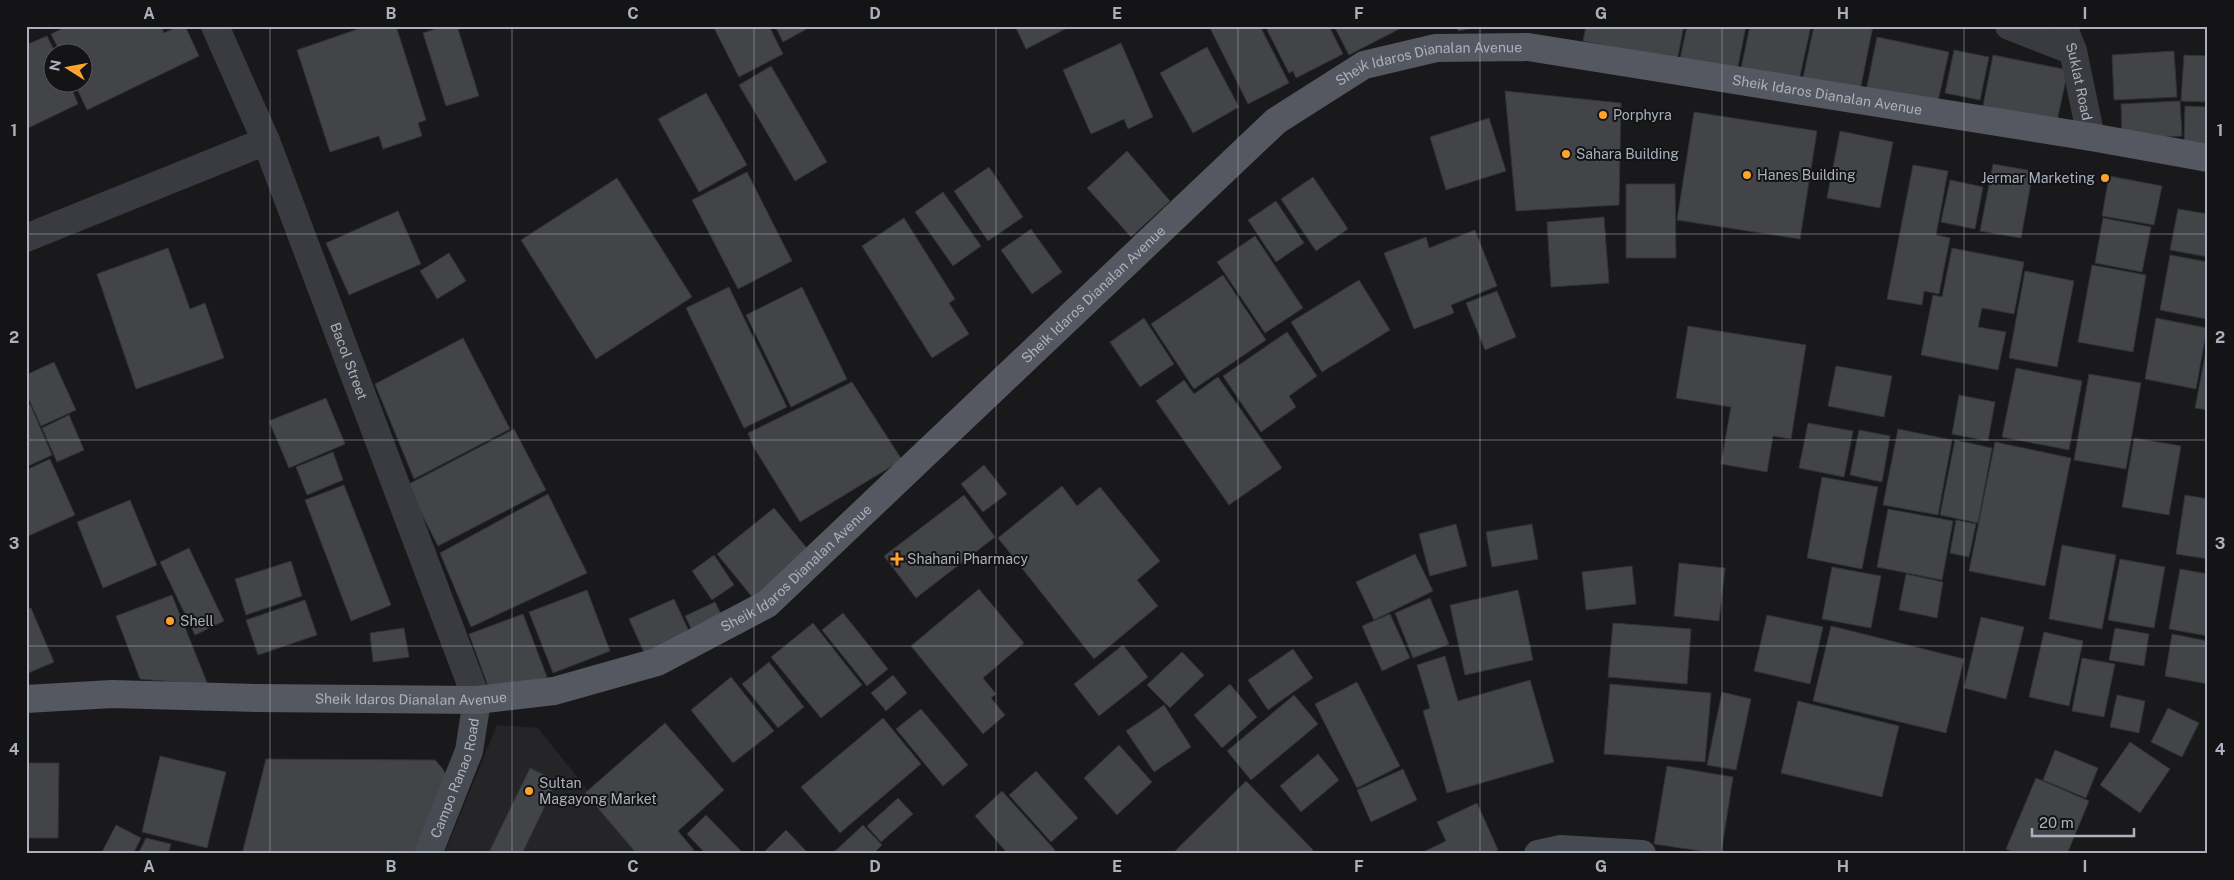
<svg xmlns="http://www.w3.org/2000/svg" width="2234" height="880" font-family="'Public Sans',sans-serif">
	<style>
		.built { fill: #252528 }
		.building { fill: #434448; stroke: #323337 }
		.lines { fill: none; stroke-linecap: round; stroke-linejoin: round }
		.minor { stroke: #393b41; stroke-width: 28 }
		.secondary { stroke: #474a51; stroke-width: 28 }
		.primary { stroke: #555860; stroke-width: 28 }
		.grid { fill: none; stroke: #aab1bc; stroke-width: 1; stroke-opacity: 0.55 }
		.poi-dot { fill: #ffa32d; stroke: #141416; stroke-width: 2 }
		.labels { text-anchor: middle; stroke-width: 4; stroke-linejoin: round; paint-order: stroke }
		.street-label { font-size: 14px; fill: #aab1bc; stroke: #141416 }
		.poi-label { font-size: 14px; fill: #aab1bc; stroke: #141416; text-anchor: start }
		.neatline { fill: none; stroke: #aab1bc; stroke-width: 2 }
		.grid-label { font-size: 16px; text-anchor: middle; font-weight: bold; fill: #aab1bc }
	</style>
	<rect width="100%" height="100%" fill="#19191b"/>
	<path class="built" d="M497,725L538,728L639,854H444Z"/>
	<g class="building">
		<path d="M68,26H161L164,33L179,26H185L199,56L87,110L74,82H82V52H60L51,34Z"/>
		<path d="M367,26H396L426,120L418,123L422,136L383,149L379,136L330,152L297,50Z"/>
		<path d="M445,26H457L479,96L446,106L423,33Z"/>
		<path d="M713,26H769L783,54L739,77Z"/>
		<path d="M775,26H812L783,42Z"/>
		<path d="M1015,26H1071L1026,49Z"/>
		<path d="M1209,26H1260L1289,83L1248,104Z"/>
		<path d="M1271,26H1329L1343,54L1296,78L1293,71L1289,73L1267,30Z"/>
		<path d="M1334,26H1405L1349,55Z"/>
		<path d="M1457,26H1483L1458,31Z"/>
		<path d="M1586,26H1684L1677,61L1583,41Z"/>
		<path d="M1687,26H1746L1737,71L1680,59Z"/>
		<path d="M1750,26H1811L1798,85L1740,73Z"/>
		<path d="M1814,26H1873L1860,91L1803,78Z"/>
		<path d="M47,36L55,52H52V82H69L78,104L26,129V45Z"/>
		<path d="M1877,37L1949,52L1937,106L1866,91Z"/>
		<path d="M1121,43L1153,117L1128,129L1124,119L1091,134L1063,70Z"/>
		<path d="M1207,47L1239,107L1193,133L1160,73Z"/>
		<path d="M1954,50L1989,57L1980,100L1945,93Z"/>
		<path d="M2174,51L2177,97L2114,100L2112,55Z"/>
		<path d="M1993,55L2068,70L2057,121L1983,106Z"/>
		<path d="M2184,55L2208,56V102L2181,101Z"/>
		<path d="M771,66L827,162L795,181L739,85Z"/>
		<path d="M1505,91L1621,103L1619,205L1516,211Z"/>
		<path d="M706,93L747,165L699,192L658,119Z"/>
		<path d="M2180,101L2182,136L2122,139L2121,104Z"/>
		<path d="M2185,106L2208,107V147L2184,146Z"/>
		<path d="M1694,112L1817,131L1800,239L1677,220Z"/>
		<path d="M1489,118L1506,171L1446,190L1430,137Z"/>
		<path d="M1840,131L1893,142L1880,208L1827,198Z"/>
		<path d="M1127,151L1170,201L1131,237L1087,188Z"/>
		<path d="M1993,164L2033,171L2021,238L1980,231Z"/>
		<path d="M1913,165L1948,171L1936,235L1950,238L1939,294L1924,291L1922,305L1887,299Z"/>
		<path d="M989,167L1023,217L988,241L954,191Z"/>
		<path d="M747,172L792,261L738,289L692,200Z"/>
		<path d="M2109,176L2162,186L2154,225L2102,216Z"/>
		<path d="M1313,177L1348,229L1316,251L1281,199Z"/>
		<path d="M617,178L692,297L596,359L521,240Z"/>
		<path d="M1950,180L1983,187L1975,229L1941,222Z"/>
		<path d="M1626,184H1675L1676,258H1626Z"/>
		<path d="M943,192L981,246L953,266L915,212Z"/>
		<path d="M1276,201L1304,243L1276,262L1248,220Z"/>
		<path d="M2178,209L2208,214V257L2170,250Z"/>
		<path d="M398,211L421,264L349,295L326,243Z"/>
		<path d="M1604,217L1609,283L1551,287L1547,222Z"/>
		<path d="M904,218L955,299L949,303L969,334L932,358L862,246Z"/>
		<path d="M2103,218L2151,227L2142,272L2095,263Z"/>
		<path d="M1031,229L1062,272L1032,294L1001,250Z"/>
		<path d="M1475,230L1497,286L1451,305L1454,313L1414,329L1384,253L1426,237L1429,248Z"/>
		<path d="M1255,236L1303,308L1265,333L1217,262Z"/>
		<path d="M168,248L190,309L205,303L224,358L136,389L97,274Z"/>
		<path d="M1952,248L2024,262L2014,314L1982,308L1978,327L2006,332L1998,370L1921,355L1933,295L1942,297Z"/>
		<path d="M449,253L466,281L437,299L420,271Z"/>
		<path d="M2170,255L2208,262L2206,319L2160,310Z"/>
		<path d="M2092,265L2146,275L2133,352L2078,342Z"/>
		<path d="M2025,271L2074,281L2057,367L2009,358Z"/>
		<path d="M1223,275L1266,340L1194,389L1151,324Z"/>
		<path d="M1359,280L1390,330L1322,372L1291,322Z"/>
		<path d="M729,287L787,407L744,428L686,308Z"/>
		<path d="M802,287L847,379L791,407L746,315Z"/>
		<path d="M1497,291L1516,337L1485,350L1466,303Z"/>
		<path d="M1144,318L1174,364L1140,387L1110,342Z"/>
		<path d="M2156,318L2207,328L2196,389L2145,379Z"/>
		<path d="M1688,326L1806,345L1791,439L1773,436L1767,472L1721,464L1731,407L1676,398Z"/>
		<path d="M1287,332L1317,376L1289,396L1296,407L1261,432L1223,376Z"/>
		<path d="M463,338L510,429L414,479L375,384Z"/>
		<path d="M2208,340V410L2195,408Z"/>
		<path d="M54,362L76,410L41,426L26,393V375Z"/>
		<path d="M1836,366L1892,376L1884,417L1828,406Z"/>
		<path d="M2016,368L2082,381L2069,450L2002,437Z"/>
		<path d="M2089,374L2141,383L2126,469L2074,460Z"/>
		<path d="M1218,377L1282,468L1229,505L1156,401L1184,380L1194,394Z"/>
		<path d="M852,382L902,460L800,522L753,446L748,433Z"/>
		<path d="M1959,395L1995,402L1988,441L1952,434Z"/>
		<path d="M326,398L345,444L289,468L269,421Z"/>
		<path d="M30,404L52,455L26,467V406Z"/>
		<path d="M69,415L84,450L57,462L42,428Z"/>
		<path d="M1808,423L1853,431L1844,477L1799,468Z"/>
		<path d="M514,429L546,490L438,546L407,485Z"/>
		<path d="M1898,429L1952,440L1938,515L1883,505Z"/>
		<path d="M1859,430L1890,436L1882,482L1850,475Z"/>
		<path d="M2134,438L2181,446L2169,515L2122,507Z"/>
		<path d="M1955,440L1992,448L1978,523L1940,515Z"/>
		<path d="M1995,442L2071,458L2045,586L1969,571Z"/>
		<path d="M333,452L343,480L307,495L296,467Z"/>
		<path d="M50,459L75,515L26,537V470Z"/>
		<path d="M984,465L1007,494L983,512L961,484Z"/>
		<path d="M1822,477L1878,487L1862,569L1807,558Z"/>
		<path d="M344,485L391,605L351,621L305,500Z"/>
		<path d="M1062,486L1077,506L1100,487L1160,561L1137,580L1158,606L1094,659L998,538Z"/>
		<path d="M548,494L587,573L471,627L440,553Z"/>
		<path d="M964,495L995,537L916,598L884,556Z"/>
		<path d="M2185,495L2208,499V559L2176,554Z"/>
		<path d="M130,500L157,565L103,588L77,522Z"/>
		<path d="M774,508L810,552L753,598L717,554Z"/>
		<path d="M1888,509L1953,521L1942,580L1877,567Z"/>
		<path d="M1956,520L1976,524L1969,557L1950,553Z"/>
		<path d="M1456,524L1467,566L1430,576L1419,534Z"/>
		<path d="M1532,524L1538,559L1492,567L1486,532Z"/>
		<path d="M2062,545L2116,555L2102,629L2049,619Z"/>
		<path d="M189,548L224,621L195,635L160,562Z"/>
		<path d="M1415,554L1433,591L1374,620L1356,582Z"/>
		<path d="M714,555L734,585L712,600L692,571Z"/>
		<path d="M2120,559L2165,567L2154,628L2108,620Z"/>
		<path d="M291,561L302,596L246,615L235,579Z"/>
		<path d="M1679,563L1725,568L1719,621L1674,616Z"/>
		<path d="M1632,566L1636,604L1586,610L1582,572Z"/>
		<path d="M1832,567L1881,576L1871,628L1822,619Z"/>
		<path d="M2180,569L2208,574V636L2169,629Z"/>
		<path d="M1906,574L1943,582L1937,618L1899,610Z"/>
		<path d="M979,589L1024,643L983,678L996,694L991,698L1005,715L983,734L911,646Z"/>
		<path d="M587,590L610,651L553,673L529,612Z"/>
		<path d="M1518,590L1533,660L1465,675L1450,605Z"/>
		<path d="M172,595L208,685L140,679L116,616Z"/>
		<path d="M1430,598L1449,644L1413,658L1395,613Z"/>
		<path d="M674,599L692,638L647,659L629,619Z"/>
		<path d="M305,600L317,635L258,655L246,620Z"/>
		<path d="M715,602L726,624L696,638L685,616Z"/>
		<path d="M31,608L54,662L26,674V610Z"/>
		<path d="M843,613L888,669L867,686L822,630Z"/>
		<path d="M523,614L547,677L505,693L488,686L469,634Z"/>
		<path d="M1390,614L1410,658L1382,671L1362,626Z"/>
		<path d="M1767,615L1823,627L1810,684L1754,671Z"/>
		<path d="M1981,617L2024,627L2006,699L1964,688Z"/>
		<path d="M813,623L862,685L821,718L771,657Z"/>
		<path d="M1613,623L1691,629L1687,684L1608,677Z"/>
		<path d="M1831,626L1964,659L1946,733L1813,701Z"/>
		<path d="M404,628L409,657L373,662L370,633Z"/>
		<path d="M2115,628L2149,634L2144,666L2109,660Z"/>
		<path d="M2044,632L2083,641L2069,706L2029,697Z"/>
		<path d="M2172,634L2208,641V684L2165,676Z"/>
		<path d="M1123,645L1148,677L1099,716L1074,684Z"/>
		<path d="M1293,649L1313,678L1268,710L1248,680Z"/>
		<path d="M1182,652L1204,675L1170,708L1147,685Z"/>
		<path d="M1445,656L1458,701L1530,680L1554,762L1447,793L1423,711L1430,708L1417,665Z"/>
		<path d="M2082,658L2115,664L2104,717L2072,711Z"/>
		<path d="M769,662L804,707L778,728L742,684Z"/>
		<path d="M893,675L907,693L886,711L871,693Z"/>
		<path d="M731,677L774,731L733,763L691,710Z"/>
		<path d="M1357,682L1400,766L1357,788L1315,704Z"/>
		<path d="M1230,684L1257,717L1222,748L1194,715Z"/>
		<path d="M1610,684L1711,693L1705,762L1604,754Z"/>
		<path d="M1722,692L1751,699L1736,770L1707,765Z"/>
		<path d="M1294,695L1318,724L1251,780L1227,751Z"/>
		<path d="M2117,695L2145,701L2139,733L2110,727Z"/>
		<path d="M1798,701L1899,726L1882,797L1781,773Z"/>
		<path d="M1164,705L1191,747L1154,772L1126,731Z"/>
		<path d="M2168,708L2199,723L2182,757L2151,742Z"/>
		<path d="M921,709L968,765L943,786L896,729Z"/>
		<path d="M883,718L921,764L840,833L801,787Z"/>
		<path d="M665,723L724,790L678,831L694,850L689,854H637L585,793Z"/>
		<path d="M2130,742L2170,769L2140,813L2100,785Z"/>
		<path d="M1119,745L1152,782L1117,815L1084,778Z"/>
		<path d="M2055,750L2098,768L2086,798L2043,780Z"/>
		<path d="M1318,754L1339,780L1301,812L1280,786Z"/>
		<path d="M160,756L226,772L207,848L142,832Z"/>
		<path d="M266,759L435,760L443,769L448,780L421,854H242Z"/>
		<path d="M26,763H59L58,838H26Z"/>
		<path d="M1667,766L1733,777L1721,854L1654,844Z"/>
		<path d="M530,768L557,781L522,854H488Z"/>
		<path d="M1403,769L1417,800L1371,822L1357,790Z"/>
		<path d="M1036,771L1078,818L1051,842L1009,795Z"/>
		<path d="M2036,778L2089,801L2067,854H2017L2006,849Z"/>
		<path d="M1246,781L1313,850L1309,854H1172Z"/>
		<path d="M1002,791L1055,850L1051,854H1008L975,816Z"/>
		<path d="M898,798L913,814L881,842L867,826Z"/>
		<path d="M1477,803L1498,850L1491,854H1419L1446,841L1437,822Z"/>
		<path d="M706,815L744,854H706L687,834Z"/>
		<path d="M116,825L141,838L133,854H101Z"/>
		<path d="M863,825L882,845L873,854H832Z"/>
		<path d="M786,830L807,852L805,854H762Z"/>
		<path d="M146,838L171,844L168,854H138Z"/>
	</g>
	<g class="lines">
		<g class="minor">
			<path id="s1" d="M215,26L266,141L477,700"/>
			<path d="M2009,26L2073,51"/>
			<path id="s2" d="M2063,26L2073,51L2091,137"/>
			<path d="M26,238L266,141"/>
		</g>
		<g class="secondary">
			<path id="s3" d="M428,854L469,751L477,700"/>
			<path d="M1538,854L1561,849L1642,854"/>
		</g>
		<path class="primary" id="s4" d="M26,699L112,694L257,698L477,700L554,691L657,662L767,604L1276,121L1364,65L1436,48L1528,47L2091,137L2208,158"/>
	</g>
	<path class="grid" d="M270,26V854M512,26V854M754,26V854M996,26V854M1238,26V854M1480,26V854M1722,26V854M1964,26V854M26,234H2208M26,440H2208M26,646H2208"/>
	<g class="poi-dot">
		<circle cx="1603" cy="115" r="5"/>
		<circle cx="1566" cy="154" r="5"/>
		<circle cx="1747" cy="175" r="5"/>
		<circle cx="2105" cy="178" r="5"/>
		<path d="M894.5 551.5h5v5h5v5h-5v5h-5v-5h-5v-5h5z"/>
		<circle cx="170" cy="621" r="5"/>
		<circle cx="529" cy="791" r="5"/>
	</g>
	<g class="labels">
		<g class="street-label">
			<text dy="5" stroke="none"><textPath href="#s4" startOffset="1630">Sheik Idaros Dianalan Avenue</textPath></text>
			<text dy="5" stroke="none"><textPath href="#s2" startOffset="58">Suklat Road</textPath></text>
			<text dy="5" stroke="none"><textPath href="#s4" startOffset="2035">Sheik Idaros Dianalan Avenue</textPath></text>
			<text dy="5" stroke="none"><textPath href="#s4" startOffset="1210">Sheik Idaros Dianalan Avenue</textPath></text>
			<text dy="5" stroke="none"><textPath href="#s1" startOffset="361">Bacol Street</textPath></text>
			<text dy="5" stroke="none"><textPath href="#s4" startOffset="805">Sheik Idaros Dianalan Avenue</textPath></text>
			<text dy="5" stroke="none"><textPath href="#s4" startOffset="385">Sheik Idaros Dianalan Avenue</textPath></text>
			<text dy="5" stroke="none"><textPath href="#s3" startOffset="81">Campo Ranao Road</textPath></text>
		</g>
		<g class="poi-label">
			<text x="1613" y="120">Porphyra</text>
			<text x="1576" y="159">Sahara Building</text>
			<text x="1757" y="180">Hanes Building</text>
			<text x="2095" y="183" text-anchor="end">Jermar Marketing</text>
			<text x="907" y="564">Shahani Pharmacy</text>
			<text x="180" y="626">Shell</text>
			<text x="539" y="788">Sultan<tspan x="539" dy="16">Magayong Market</tspan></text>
		</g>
	</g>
	<rect width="2234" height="880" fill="none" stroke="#141416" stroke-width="55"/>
	<g transform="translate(68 68) rotate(281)"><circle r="24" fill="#141416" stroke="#505358"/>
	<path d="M0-4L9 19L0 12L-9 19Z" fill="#ffa32d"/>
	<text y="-8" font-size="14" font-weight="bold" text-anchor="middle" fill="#aab1bc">N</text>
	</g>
	<path d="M2032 828v8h102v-8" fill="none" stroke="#aab1bc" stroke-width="2.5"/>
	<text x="2039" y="828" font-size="15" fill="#aab1bc" stroke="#141416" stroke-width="4" paint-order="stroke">20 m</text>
	<rect x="28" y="28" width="2178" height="824" class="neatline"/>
	<g class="grid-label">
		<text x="149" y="19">A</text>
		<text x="391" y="19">B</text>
		<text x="633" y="19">C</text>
		<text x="875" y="19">D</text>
		<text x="1117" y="19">E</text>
		<text x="1359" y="19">F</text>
		<text x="1601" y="19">G</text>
		<text x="1843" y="19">H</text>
		<text x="2085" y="19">I</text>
		<text x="14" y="136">1</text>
		<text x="2220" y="136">1</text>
		<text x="14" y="343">2</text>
		<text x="2220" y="343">2</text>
		<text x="14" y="549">3</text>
		<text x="2220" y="549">3</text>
		<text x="14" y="755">4</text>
		<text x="2220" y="755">4</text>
		<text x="149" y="872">A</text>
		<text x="391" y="872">B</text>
		<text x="633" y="872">C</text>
		<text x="875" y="872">D</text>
		<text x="1117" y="872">E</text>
		<text x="1359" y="872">F</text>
		<text x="1601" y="872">G</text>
		<text x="1843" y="872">H</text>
		<text x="2085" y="872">I</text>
	</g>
</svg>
